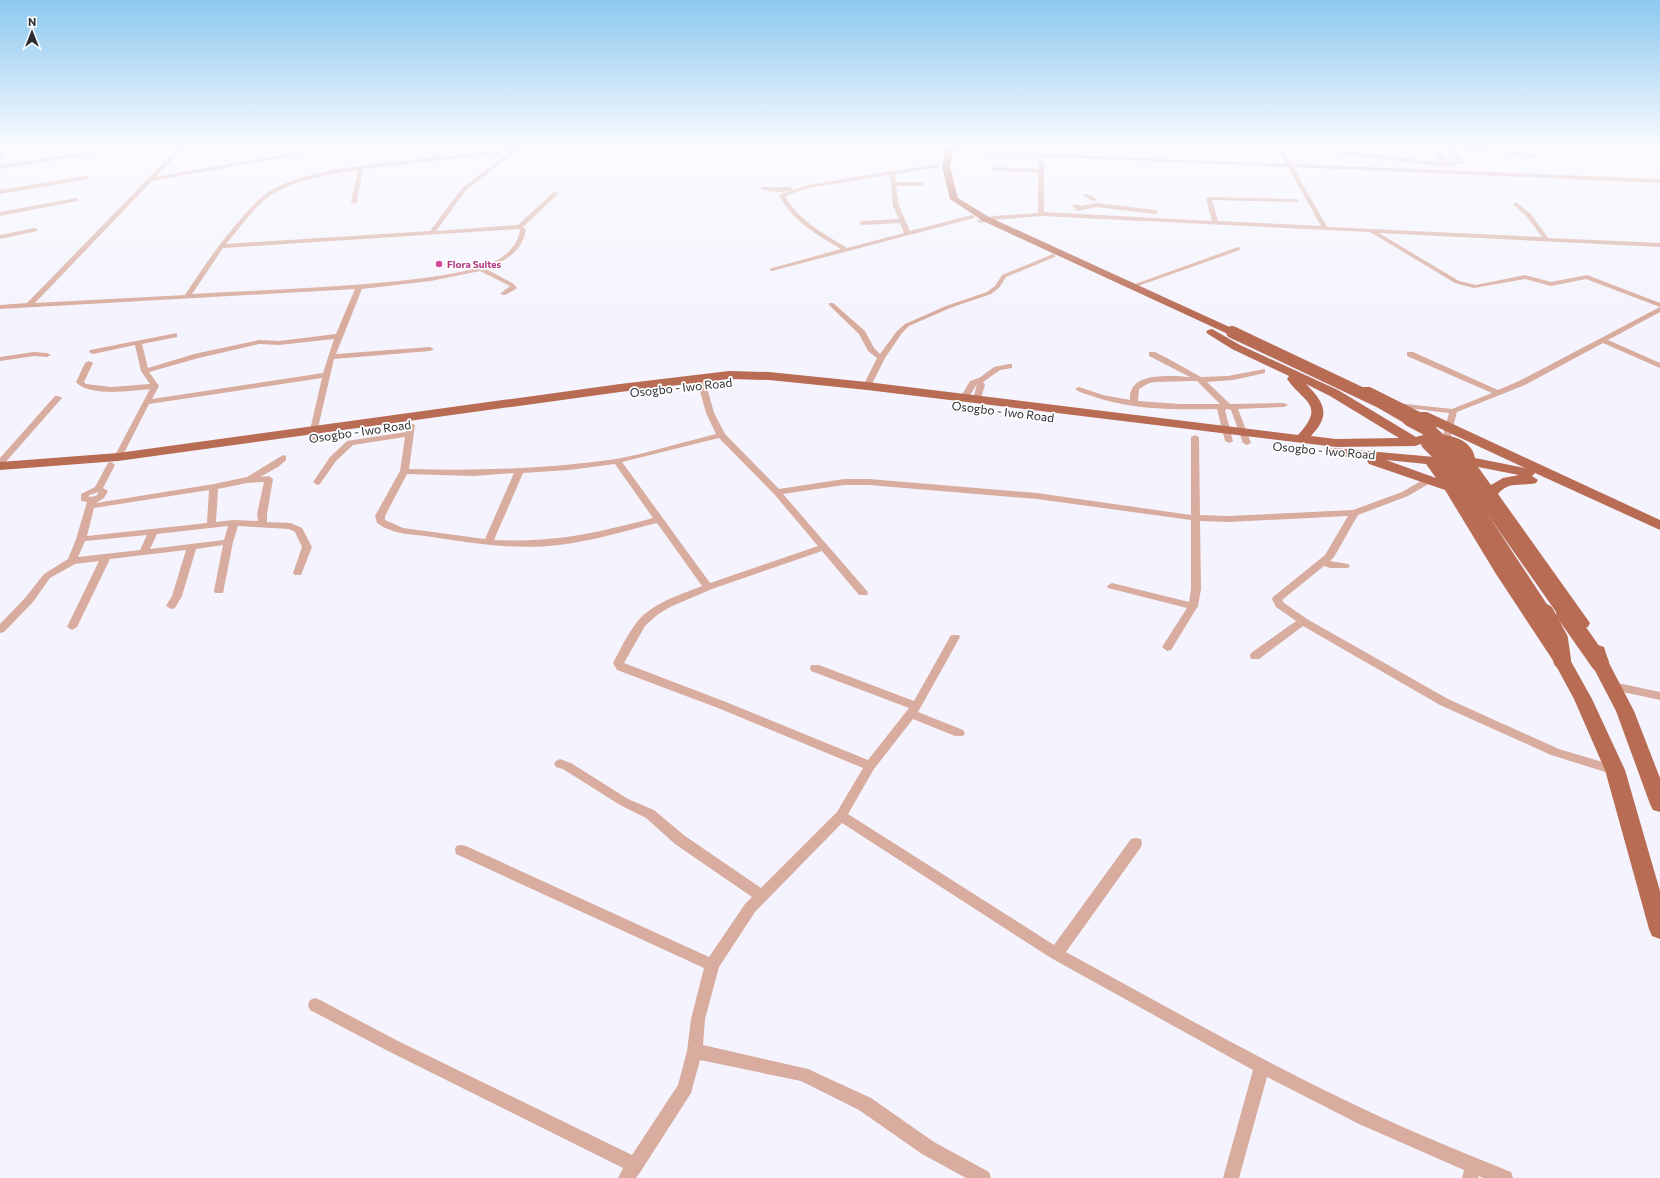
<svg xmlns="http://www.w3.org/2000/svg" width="1660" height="1178" font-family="Commissioner,sans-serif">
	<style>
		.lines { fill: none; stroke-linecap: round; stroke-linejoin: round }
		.street { fill: #d8ac9e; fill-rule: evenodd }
		.primary { fill: #b96c54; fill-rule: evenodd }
		.primary-bridge-far2 { stroke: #b96c54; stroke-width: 12 }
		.primary-bridge-far1 { stroke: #b96c54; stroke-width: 14 }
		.primary-bridge { stroke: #b96c54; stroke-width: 18 }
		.hotel-dot { fill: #d1479c; stroke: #fff; stroke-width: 1.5 }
		.labels { text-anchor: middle; stroke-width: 3.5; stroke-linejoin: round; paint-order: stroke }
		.far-hotel-label { font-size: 10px; font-weight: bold; fill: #b23c85; stroke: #fff; text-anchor: start }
		.street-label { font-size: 12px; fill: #2e2d33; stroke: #fff }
	</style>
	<rect width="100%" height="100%" fill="#f5f4fe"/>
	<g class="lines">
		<g class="street">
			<path d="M1,147H6L3,159L0,161Z"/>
			<path d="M121,147H134L0,169V165Z"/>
			<path d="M179,147H202L181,151L155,177L329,147H341L152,181L35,303L185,295C202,269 219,244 239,221C247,212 255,203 264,195C302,167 390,163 438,157L424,147C432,147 438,151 443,157L526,147H543L515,152L466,190L436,231L518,225L554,192L559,193L523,227L526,230C522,252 505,261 486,269L514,284L517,288L516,289L505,295L500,294L510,286L480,271L431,281L362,289L336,354L430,347L434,349L430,351L334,359L315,441H312L308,439L322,378L149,404L122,457L118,460L114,457L150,389C132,391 88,397 76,382L85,363L89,361L93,363L84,382L86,384L111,387L150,384L141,371L135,345L93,354L89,352L90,350L177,333V337L142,344L148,368L194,354L259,340L279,341L336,334L355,289L0,309V305L27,303ZM510,152L462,188L430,231L226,244C237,231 248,216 260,204C286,180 325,175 358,170L351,202L354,204L357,202L363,169ZM519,229L520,230C518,243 509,254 497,260C467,274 431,277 399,281C330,288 261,290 192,294L223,248ZM334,339L323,373L152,399L159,386L149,372L199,358L259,344L279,345Z"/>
			<path d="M1277,147H1282L1291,164L1660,179V183L1293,167L1327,227L1542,237L1527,217L1514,205L1513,204L1516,202L1531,214L1548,238L1660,243V247L1379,233L1459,281L1476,285L1525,275L1551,282L1587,275L1660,303V312L1608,340L1660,363V368L1603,343L1525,385L1457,412L1450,439L1446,441H1443L1442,439L1449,413L1399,407H1396V403L1452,409L1492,393L1407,356V352H1413L1498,390L1519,381L1660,307L1586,279L1551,286L1525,279L1474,288L1455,283L1370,232L1041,216L993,220L980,223L977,221L978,220L993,216L1038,213V172L995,171L992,169L995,167L1038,169V162L1041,160L1044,162V212L1212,221L1206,199L1209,197L1296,199L1298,200V202L1212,200L1218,221L1321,226L1288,167L942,152L940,151L942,150L1286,164Z"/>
			<path d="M1320,147L1442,163L1436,158L1432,149L1434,148L1440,156L1449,163L1458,161L1448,147H1470L1540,155L1537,157L1454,149L1464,163L1447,167L1340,154Z"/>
			<path d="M1621,147L1660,149V151L1623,148Z"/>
			<path d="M938,164L940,167L895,174L896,182H922L925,184L922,186H896L899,206L910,231L972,215L975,217L974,218L772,271L769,269L841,249C817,235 792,221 779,195L790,191L778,192L763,190L761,189V187H791L793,190L807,185ZM890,175L893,206L899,219L862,221L859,223L862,225L900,223L904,233L847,248C824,234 798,220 785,196L808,188Z"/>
			<path d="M86,176L88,177V179L0,194V190Z"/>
			<path d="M1084,194H1088L1098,200L1093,201L1084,196Z"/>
			<path d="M76,198L79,200L78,201L0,216V212Z"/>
			<path d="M1096,203L1155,210L1158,212L1155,214L1096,207L1078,211L1072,206L1075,204L1081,206Z"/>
			<path d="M35,228L37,229V231L0,239V235Z"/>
			<path d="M1238,247L1240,248V250L1132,288L1127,287Z"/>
			<path d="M1053,254L1056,256L1055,257L1006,277L999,288L991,294L950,308L909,326L902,333L885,358L870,388H864L863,386L877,358L868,351L859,334L829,305V303H833L865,331L874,348L880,354L897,331L905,324L946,306L987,292L995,286L1002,275Z"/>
			<path d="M34,352L47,353L51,355L47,357L34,356L0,361V357Z"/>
			<path d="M1149,352H1155L1167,358L1201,377L1228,376L1265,369V373L1233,380L1207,382L1230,404L1284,403L1288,405L1284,407L1238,409L1251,443L1247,445L1243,443L1231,410L1227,409L1225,410L1233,441L1229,443L1225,441L1217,409C1175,410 1129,410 1089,395C1084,394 1079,392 1075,389L1079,387L1103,395L1130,400C1128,371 1171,376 1190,377L1149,356ZM1192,381H1197L1220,404H1180L1138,401L1139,389L1149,383L1156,382Z"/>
			<path d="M1009,364H1012V368L1000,370L983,382L985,385L980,401H977L973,399L977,384L967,400H961L960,398L970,381L979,378L994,367Z"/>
			<path d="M699,382H702L706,384L714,413L725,434L779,489L844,479H869L1037,493L1191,515V437L1195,435L1199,437L1200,515L1228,516L1353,510L1402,492L1426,478H1432L1433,480L1432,482L1408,496L1358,515L1334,557L1330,561L1348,564L1350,566L1348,568H1330L1324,566L1282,600L1284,603L1307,619L1448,699L1559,749L1619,767L1621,770L1619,773L1615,775L1551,755L1440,705L1303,626L1259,659H1251L1250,656L1251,653L1296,621L1276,607L1272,599L1273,597L1325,555L1348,516L1228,522L1200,521L1201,589L1198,606L1171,650L1167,651L1162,647L1187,608L1108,588L1107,586L1112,583L1189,602L1191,589V520L1037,499L869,485H844L783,494L867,591L868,593L867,595H859L822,551L712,589L670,607L657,615L645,626L624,663L726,702L868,760L909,708L811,671L810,668L811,665H819L914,701L951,635H959L960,637L918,712L963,730L965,733L963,736H955L913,719L874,769L848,814L1054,945L1131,839L1136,838L1141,839L1142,843L1141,847L1066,952C1167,1007 1267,1064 1372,1113C1417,1134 1464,1153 1511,1172L1513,1178H1483L1479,1176L1478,1178H1462L1464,1170L1359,1124L1267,1077L1239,1178H1223L1253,1070L1051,958L842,823L755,912L719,967L705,1019L703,1045L808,1069L871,1098L934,1142L989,1172L991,1178H966L922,1154L859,1110L801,1081L700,1060L691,1093L641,1171L636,1178H618L623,1168L388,1051L310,1010L308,1005L310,1000L315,998L320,1000L398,1041L632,1155L678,1085L687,1051L691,1019L704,968L456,854L455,850L456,846L461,845L466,846L709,957L745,904L752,897L675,844L646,818L620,805L563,769L556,767L554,764L556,761L560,759L571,763L628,799L654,810L685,836L761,888L837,812L863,768L718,708L617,670L613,663C620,650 627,635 637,622C652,603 680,595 702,586L657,523C625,531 592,541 559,545C517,550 474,544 432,537C413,534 393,535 377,523L375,516L400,471L405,437L353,445L336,461L320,484L317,485L313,482L330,457L347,441L406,432L407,425L411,423L415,425L409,469C478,471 547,469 616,459C649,453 683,442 716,434L706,413L698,384ZM719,438L774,494L818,546L710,583L622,462ZM615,464L653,518C597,533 552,543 494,540L523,473L569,470ZM514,473L485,539L403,528L385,520V516L407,474L474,476Z"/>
			<path d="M55,396H58L62,398L3,465L0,466V458Z"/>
			<path d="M283,455L286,456V460L278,467L260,477L269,476L273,479L267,514V522L291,523L302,528L312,547L301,575H295L293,573L302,547L295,532L289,529L238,526L233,542L223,593H215L214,591L223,545L196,549L182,596L175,608L171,609L166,606L172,596L186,550L110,559L77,627L72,630L67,627L99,561L75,564L50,578L33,602L4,632L0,633V624L25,598L44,574L68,559L76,539L87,502L81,501V494L95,487L108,463L111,462L115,465L103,488L108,491L104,498L96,503L214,484L247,477ZM264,482L257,514L258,521L234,520L216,522L218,489L247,483ZM209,490L207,523L87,536L94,508ZM99,492L96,496L89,497V495ZM228,526L224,540L150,549L157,534ZM147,535L140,550L78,557L85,541Z"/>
			<path d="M1613,682L1660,692V700L1609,689L1607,686L1609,683Z"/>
		</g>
		<g class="primary">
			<path d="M946,147H954L950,167L958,198L989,217L1236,330L1252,335L1254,337L1248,340L1228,334L983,221L950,199L942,167Z"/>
			<path d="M1212,329L1240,345L1338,390L1416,437C1434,431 1471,434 1475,458L1525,468L1437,427L1431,430L1426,429L1405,413L1362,393L1360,390L1362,387H1370L1420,412H1427L1660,520V530L1535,473L1532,476L1538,480L1536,483C1521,487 1509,480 1498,494L1590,623L1588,627L1582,628L1576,627L1464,466H1456L1454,463L1462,457L1456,449L1437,442L1424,443L1415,446L1336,447L867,390L769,380L729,379L620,392L118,461L0,470V462L118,453L620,384L729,371L769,372L867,382L1298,435C1326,404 1304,403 1287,379L1289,376L1232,349L1208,334L1206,332L1208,330ZM1306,384L1330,396L1399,438L1336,439L1311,436C1331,415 1325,403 1306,384ZM1478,467L1519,475L1503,478L1491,485Z"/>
			<path d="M1333,448L1435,457L1468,503L1511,573L1568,656L1592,699L1625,770L1660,891V939L1652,936L1649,929L1605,770L1574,699L1554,662L1496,574L1445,490L1369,464L1367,461L1369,459L1328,455L1326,452L1328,449ZM1386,460L1426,464L1436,478Z"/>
			<path d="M1598,645L1604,647L1609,663L1634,711L1660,778V812L1653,810L1650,804L1616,711L1591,663L1589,651L1592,647Z"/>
		</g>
		<path class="primary-bridge-far2" d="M1232,332L1380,402L1411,420"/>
		<g class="primary-bridge-far1">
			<path d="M1409,419L1426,428L1453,453L1566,614"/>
			<path d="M1428,443L1441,456L1545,614"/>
		</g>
		<g class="primary-bridge">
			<path d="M1545,613L1559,639L1562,660"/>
			<path d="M1565,613L1600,663"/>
		</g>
	</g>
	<linearGradient id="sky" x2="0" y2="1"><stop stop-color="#8cc9ef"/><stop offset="0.47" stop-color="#fafaff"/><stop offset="1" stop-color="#fafaff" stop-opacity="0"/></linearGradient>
	<rect width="1660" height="312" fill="url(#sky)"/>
	<circle class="hotel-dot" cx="439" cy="264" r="4"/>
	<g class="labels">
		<g class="far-hotel-label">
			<text x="447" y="268">Flora Suites</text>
		</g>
		<g class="street-label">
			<text transform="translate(681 388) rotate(-6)" y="4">Osogbo - Iwo Road</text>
			<text transform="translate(1003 412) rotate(7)" y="4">Osogbo - Iwo Road</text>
			<text transform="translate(360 432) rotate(-8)" y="4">Osogbo - Iwo Road</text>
			<text transform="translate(1324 451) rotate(5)" y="4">Osogbo - Iwo Road</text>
		</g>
	</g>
	<g transform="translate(32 32)" stroke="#ffffff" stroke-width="3" paint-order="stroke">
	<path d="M0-3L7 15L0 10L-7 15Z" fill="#2e2d33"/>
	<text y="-6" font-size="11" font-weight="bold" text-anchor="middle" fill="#2e2d33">N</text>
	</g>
</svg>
